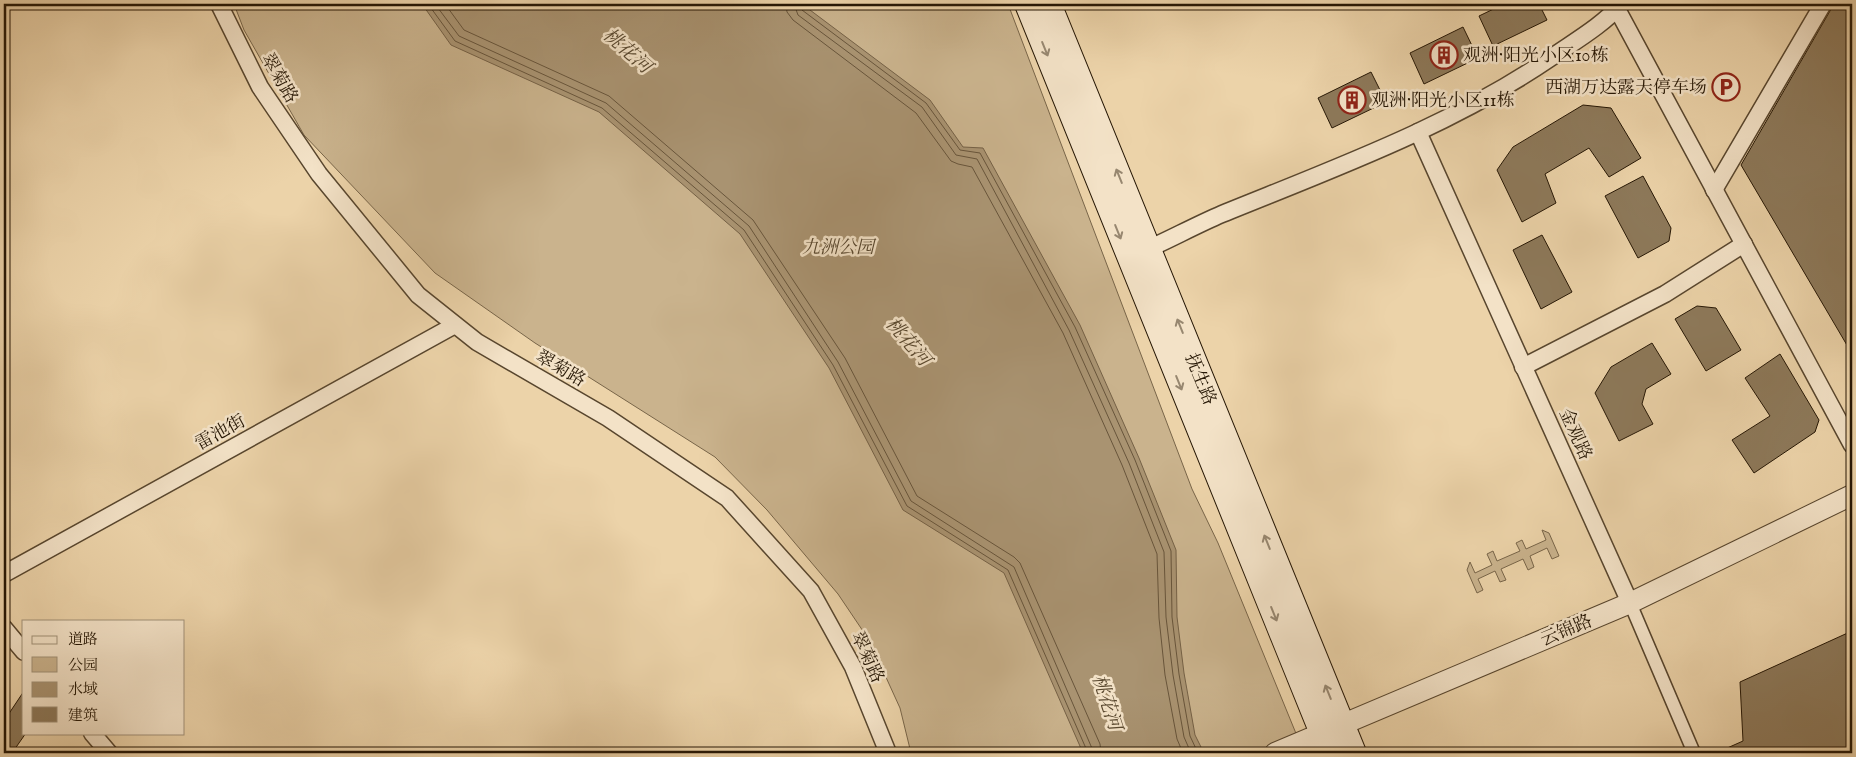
<svg xmlns="http://www.w3.org/2000/svg" width="1856" height="757" font-family="'IM FELL English','Noto Serif SC',serif">
	<style>
		.green { fill: #cab38d; stroke: #786549 }
		.water { fill: #a99371; stroke: #756146 }
		.lines { fill: none; stroke-linecap: round; stroke-linejoin: round }
		.shore { stroke: #68553b; stroke-width: 1 }
		.building { fill: #8d795a; stroke: #261705 }
		.pedestrian-casing { stroke: #58462e; stroke-width: 15 }
		.minor-casing { stroke: #58462e; stroke-width: 19 }
		.tertiary-casing { stroke: #58462e; stroke-width: 22 }
		.secondary-casing { stroke: #261705; stroke-width: 26 }
		.pedestrian { stroke: #f3e2c7; stroke-width: 12 }
		.minor { stroke: #f3e2c7; stroke-width: 16 }
		.tertiary { stroke: #f3e2c7; stroke-width: 20 }
		.secondary { stroke: #f3e2c7; stroke-width: 24 }
		.oneway { stroke: #978770 }
		.labels { text-anchor: middle; stroke-width: 5; stroke-linejoin: round; paint-order: stroke }
		.poi-label { font-size: 18px; fill: #261705; stroke: #f3e2c7; text-anchor: start }
		.street-label { font-size: 18px; fill: #261705; stroke: #f3e2c7 }
		.park-label { font-size: 18px; font-style: italic; fill: #57462e; stroke: #f3e2c7 }
		.water-label { font-size: 19px; font-style: italic; fill: #5a4930; stroke: #f3e2c7 }
	</style>
	<rect width="100%" height="100%" fill="#ecd3a9"/>
	<filter id="stains"><feTurbulence type="fractalNoise" baseFrequency=".004" numOctaves="4"/><feColorMatrix values="0 0 0 0 .2 0 0 0 0 .09 0 0 0 0 .02 0 0 0 .5 -.17"/></filter>
	<radialGradient id="worn" r=".72"><stop offset=".6" stop-color="#630" stop-opacity="0"/><stop offset="1" stop-color="#630" stop-opacity=".3"/></radialGradient>
	<g class="green">
		<path d="M234,4H1008L1192,489L1218,543L1304,753H911L900,708L869,640L838,594L767,510L715,457L535,343L435,273L304,135L244,30Z"/>
		<path d="M1542,530L1549,533L1559,556L1552,559L1547,548L1530,556L1534,567L1528,570L1523,559L1501,569L1506,580L1500,582L1495,571L1478,579L1483,590L1477,593L1467,570L1470,562L1475,573L1492,565L1487,554L1493,551L1497,561L1520,551L1516,543L1522,540L1526,549L1546,540Z"/>
	</g>
	<path class="water" d="M422,4H802L930,100L963,147L983,148L1080,325L1139,458L1176,550L1177,617L1184,673L1195,735L1204,753H1083L1004,573L903,510L829,368L740,234L599,112L451,45Z"/>
	<g class="lines">
		<g class="shore">
			<path d="M428,4L455,41L602,108L744,230L833,365L907,506L1008,570L1088,753"/>
			<path d="M435,4L459,36L606,103L749,226L838,362L911,501L1014,567L1094,753"/>
			<path d="M445,4L464,30L609,96L753,220L845,358L917,496L1014,557L1020,563L1100,744L1101,753"/>
			<path d="M786,4L787,12L793,20L916,113L951,161L958,164L972,167L1063,333L1122,465L1157,554L1159,618L1165,675L1177,739L1183,753"/>
			<path d="M794,4L798,15L922,107L956,155L977,159L1069,330L1129,463L1164,552L1166,617L1173,675L1184,737L1191,753"/>
			<path d="M800,4L802,10L926,103L960,150L980,153L1075,327L1135,460L1171,551L1172,617L1179,674L1190,736L1198,753"/>
		</g>
	</g>
	<g class="building">
		<path d="M1504,4H1539L1547,20L1493,46L1479,16Z"/>
		<path d="M1834,4H1852L1851,352L1741,165Z"/>
		<path d="M1463,27L1478,58L1424,84L1410,53Z"/>
		<path d="M1371,72L1386,102L1332,128L1318,98Z"/>
		<path d="M1583,105L1611,108L1641,158L1609,177L1589,148L1545,174L1556,203L1522,222L1497,170L1513,147Z"/>
		<path d="M1643,176L1671,228L1669,241L1638,258L1605,196Z"/>
		<path d="M1542,235L1572,292L1541,309L1513,250Z"/>
		<path d="M1697,306L1716,308L1741,350L1706,371L1675,319Z"/>
		<path d="M1652,343L1671,374L1646,389L1642,404L1653,424L1619,441L1595,393L1611,367Z"/>
		<path d="M1780,354L1819,420L1815,432L1754,473L1732,440L1770,416L1745,378Z"/>
		<path d="M1852,631V753H1716L1743,741L1740,682Z"/>
		<path d="M24,691V733H26L12,753H4V721Z"/>
	</g>
	<g class="lines">
		<g class="pedestrian-casing">
			<path id="pedestrian" d="M1630,603L1694,753"/>
		</g>
		<g class="minor-casing">
			<g id="minor">
				<path d="M219,4L260,87L319,174L418,295L477,342L608,418L727,498L811,591L853,667L888,753"/>
				<path d="M1617,9L1852,445"/>
				<path d="M1418,132L1630,603"/>
				<path d="M1714,190L1823,4"/>
				<path d="M1139,253C1167,241 1194,226 1222,214C1335,168 1451,126 1552,57C1575,41 1603,25 1621,4"/>
				<path d="M1523,367L1665,294L1744,244"/>
				<path d="M4,574L455,325"/>
				<path d="M4,628L24,652"/>
				<path d="M92,733L109,753"/>
			</g>
		</g>
		<g class="tertiary-casing">
			<path id="tertiary" d="M1275,753L1630,603L1852,495"/>
		</g>
		<g class="secondary-casing">
			<g id="secondary">
				<path d="M1027,4L1330,753"/>
				<path d="M1049,4L1354,753"/>
			</g>
		</g>
		<use href="#pedestrian" class="pedestrian"/>
		<use href="#minor" class="minor"/>
		<use href="#tertiary" class="tertiary"/>
		<use href="#secondary" class="secondary"/>
	</g>
	<defs><path id="oneway-shaft" d="M-6 0H5M1.5-3L5.5 0L1.5 3" fill="none" stroke-width="1.6" stroke-linecap="round" stroke-linejoin="round" transform="scale(1.25)"/></defs>
	<g class="oneway">
		<use href="#oneway-shaft" transform="translate(1045 49) rotate(68)"/>
		<use href="#oneway-shaft" transform="translate(1119 176) rotate(-112)"/>
		<use href="#oneway-shaft" transform="translate(1118 232) rotate(68)"/>
		<use href="#oneway-shaft" transform="translate(1180 326) rotate(-112)"/>
		<use href="#oneway-shaft" transform="translate(1179 383) rotate(68)"/>
		<use href="#oneway-shaft" transform="translate(1267 542) rotate(-112)"/>
		<use href="#oneway-shaft" transform="translate(1274 614) rotate(68)"/>
		<use href="#oneway-shaft" transform="translate(1328 692) rotate(-112)"/>
	</g>
	<defs>
		<g id="building-ring" transform="scale(1.4375)"><circle r="9.5" fill="#f3e2c7" stroke="#8f2418" stroke-width="1.5"/><path d="M-4-6H4V6H1V3H-1V6H-4ZM-2.5-4.3h1.7v1.8h-1.7ZM.8-4.3h1.7v1.8H.8ZM-2.5-1h1.7V.8h-1.7ZM.8-1h1.7V.8H.8Z" fill="#8f2418"/></g>
		<g id="parking-ring" transform="scale(1.4375)"><circle r="9.5" fill="#f3e2c7" stroke="#8f2418" stroke-width="1.5"/><path d="M-3.5-5.5H1a3.5 3.5 0 0 1 0 7H-1V5.5H-3.5ZM-1-3.4V-.6H.8a1.4 1.4 0 0 0 0-2.8Z" fill="#8f2418"/></g>
	</defs>
	<g fill-rule="evenodd">
		<use href="#building-ring" x="1444" y="55"/>
		<use href="#parking-ring" x="1726" y="87"/>
		<use href="#building-ring" x="1352" y="100"/>
	</g>
	<g class="labels">
		<g class="poi-label">
			<text x="1463" y="61">观洲·阳光小区10栋</text>
			<text x="1707" y="93" text-anchor="end">西湖万达露天停车场</text>
			<text x="1371" y="106">观洲·阳光小区11栋</text>
		</g>
		<g class="street-label">
			<text transform="translate(280 78) rotate(60)" y="6">翠菊路</text>
			<text transform="translate(561 368) rotate(30)" y="6">翠菊路</text>
			<text transform="translate(1201 379) rotate(68)" y="6">抚生路</text>
			<text transform="translate(220 432) rotate(-29)" y="6">雷池街</text>
			<text transform="translate(1576 434) rotate(66)" y="6">金观路</text>
			<text transform="translate(1566 630) rotate(-23)" y="6">云锦路</text>
			<text transform="translate(868 657) rotate(65)" y="6">翠菊路</text>
		</g>
		<g class="park-label">
			<text x="838" y="253">九洲公园</text>
		</g>
		<g class="water-label">
			<text transform="translate(628 50) rotate(41)" y="7">桃花河</text>
			<text transform="translate(909 341) rotate(49)" y="7">桃花河</text>
			<text transform="translate(1108 702) rotate(72)" y="7">桃花河</text>
		</g>
	</g>
	<rect width="1856" height="757" fill="none" stroke="#ecd3a9" stroke-width="20"/>
	<rect x="5" y="5" width="1846" height="747" fill="none" stroke="#261705" stroke-width="2.5"/>
	<rect x="10" y="10" width="1836" height="737" fill="none" stroke="#261705"/>
	<rect x="22" y="620" width="162" height="115" fill="#f3e2c7" stroke="#a19179"/>
	<rect x="32" y="636" width="25" height="8" fill="#f3e2c7" stroke="#a19179"/>
	<text x="68" y="644" font-size="15" fill="#261705">道路</text>
	<rect x="32" y="657" width="25" height="15" fill="#cab38d" stroke="#a19179"/>
	<text x="68" y="670" font-size="15" fill="#261705">公园</text>
	<rect x="32" y="682" width="25" height="15" fill="#a99371" stroke="#a19179"/>
	<text x="68" y="694" font-size="15" fill="#261705">水域</text>
	<rect x="32" y="707" width="25" height="15" fill="#8d795a" stroke="#a19179"/>
	<text x="68" y="720" font-size="15" fill="#261705">建筑</text>
	<rect width="100%" height="100%" filter="url(#stains)"/>
	<rect width="100%" height="100%" fill="url(#worn)"/>
</svg>
